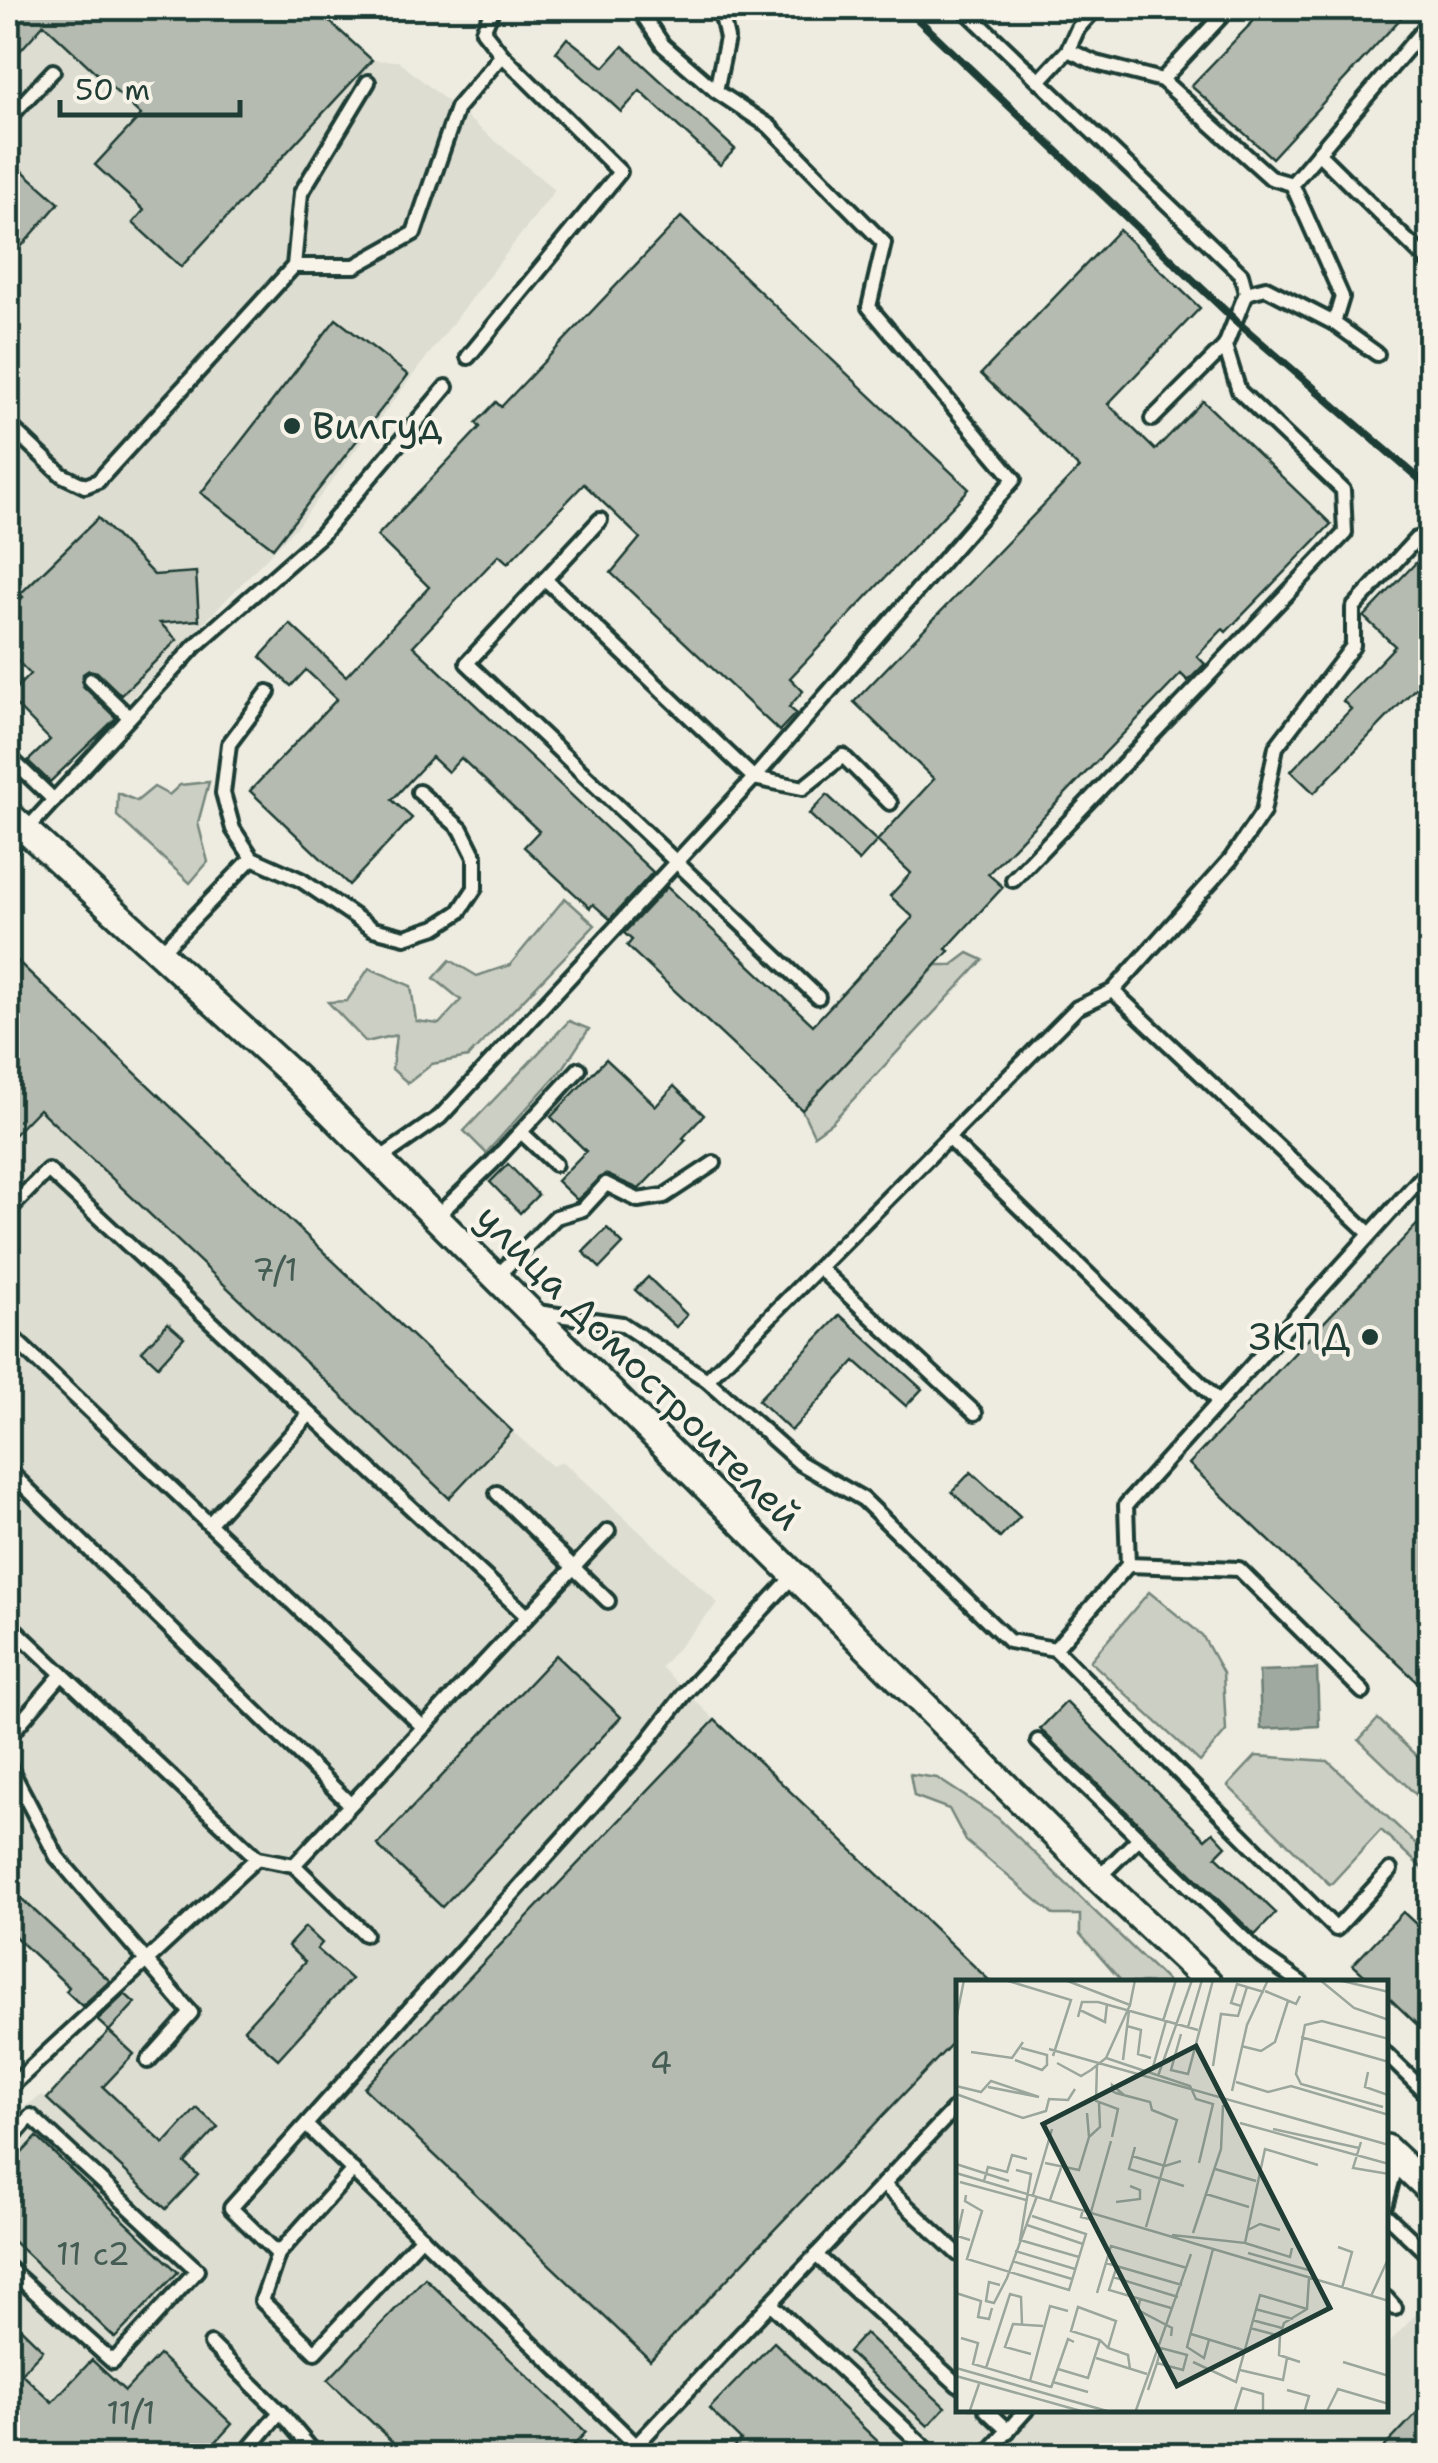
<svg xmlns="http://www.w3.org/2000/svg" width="1438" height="2463" font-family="'Shantell Sans',sans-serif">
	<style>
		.built { fill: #ddddd2 }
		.green { fill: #cccfc4; stroke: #76867c; stroke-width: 2.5 }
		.water { fill: #9fa99f; stroke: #6c7e74; stroke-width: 2.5 }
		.building { fill: #b5bbb0; stroke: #1f3d34; stroke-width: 2.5 }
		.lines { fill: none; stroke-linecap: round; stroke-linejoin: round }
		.lane-casing { stroke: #1f3d34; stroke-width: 20 }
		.street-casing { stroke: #1f3d34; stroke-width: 32 }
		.lane { stroke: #f7f3e8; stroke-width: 12 }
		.street { stroke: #f7f3e8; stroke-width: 25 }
		.rail { stroke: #1f3d34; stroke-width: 8 }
		.poi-dot { fill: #1f3d34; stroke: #f7f3e8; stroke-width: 4 }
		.labels { text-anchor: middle; stroke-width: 8; stroke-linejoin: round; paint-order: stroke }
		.number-label { font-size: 32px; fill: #445c53 }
		.poi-label { font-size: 38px; fill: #1f3d34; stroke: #f7f3e8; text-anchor: start }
		.street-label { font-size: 38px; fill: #1f3d34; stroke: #f7f3e8 }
		.inset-road { fill: none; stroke: #9ba69c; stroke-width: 2.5 }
		.view { fill: #1f3d34; fill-opacity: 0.15; stroke: #1f3d34; stroke-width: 5 }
		.inset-edge { fill: none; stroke: #1f3d34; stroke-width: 5 }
	</style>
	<rect width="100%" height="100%" fill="#eeece1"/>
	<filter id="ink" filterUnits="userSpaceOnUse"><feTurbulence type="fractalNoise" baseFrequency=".01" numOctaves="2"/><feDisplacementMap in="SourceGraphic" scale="20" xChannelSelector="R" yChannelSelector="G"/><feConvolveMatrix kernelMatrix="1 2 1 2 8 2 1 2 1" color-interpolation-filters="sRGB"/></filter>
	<g filter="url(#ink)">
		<g class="built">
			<path d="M8,8H315L372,60L398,61L555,190L298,525L127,703L23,598L8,612Z"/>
			<path d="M8,952L512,1431L552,1466L563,1462L718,1603L661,1667L715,1720L958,1983V2410H1386V2342L1388,2344L1421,2309L1416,2295L1420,2281L1430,2270V2455H8V2118L42,2095L47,2098L134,2003L8,1886Z"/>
		</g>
		<g class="green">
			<path d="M209,782L198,823L208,862L190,883L117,816L118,793L137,801L154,787L169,795L180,785Z"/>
			<path d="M565,898L595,925L468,1057L432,1064L408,1083L392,1069L396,1035L366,1042L328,1002L347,1001L369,968L411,986L416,1021L439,1024L461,1000L434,978L450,960L477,976L510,965Z"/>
			<path d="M968,953L983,960L832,1122L814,1135L802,1110L937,965H952Z"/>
			<path d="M569,1021L589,1029L564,1067L486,1153L464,1131Z"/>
			<path d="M1149,1592L1202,1635L1223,1673L1226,1731L1200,1762L1090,1661Z"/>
			<path d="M1378,1719L1430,1769V1808L1359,1740Z"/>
			<path d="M1256,1756L1328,1761L1430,1857L1423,1869L1381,1830L1330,1885L1228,1786Z"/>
			<path d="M910,1774L937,1778L998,1818L1169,1983H1123L1080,1934V1915H1054L966,1841L949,1809L914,1796Z"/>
		</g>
		<path class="water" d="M1317,1669L1319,1726L1261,1729L1259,1671Z"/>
		<g class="building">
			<path d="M8,8H315L372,60L181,267L133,223L144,210L95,165L141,115L44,24L19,52L8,41Z"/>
			<path d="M1266,8H1390L1401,18L1272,158L1191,86Z"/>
			<path d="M567,38L604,67L623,46L735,149L720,165L640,91L621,112L556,52Z"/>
			<path d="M8,158L59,203L8,262Z"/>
			<path d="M681,217L969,489L790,678L803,691L789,707L796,713L779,731L611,573L640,538L584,484L508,563L499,555L413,646L653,872L610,919L593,904L590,908L524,847L539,831L461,758L448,772L432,757L392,800L412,818L349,885L250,791L337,699L306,670L291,686L260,657L290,624L346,676L429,587L377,536L480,427L476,423L496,402L501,407Z"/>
			<path d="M1119,230L1200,308L1108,404L1155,450L1203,401L1331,524L1226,632L1223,629L1197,656L1205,664L1188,681L1181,674L988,874L1003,887L946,949L949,951L802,1110L627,946L632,940L624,933L667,887L813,1025L913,917L890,896L911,873L877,841L934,779L854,702L1079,468L981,374Z"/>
			<path d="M336,319L408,375L273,548L201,493Z"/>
			<path d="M98,518L154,575L196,572L199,620L160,623L177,640L121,695L97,672L89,670L83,674V686L116,718L50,782L28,761L50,740L8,697L30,674L8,651V612L23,597L20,594Z"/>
			<path d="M1430,548V673L1314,793L1291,771L1351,709L1343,701L1395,646L1364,617Z"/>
			<path d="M827,795L877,841L859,861L809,814Z"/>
			<path d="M8,952L512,1431L449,1498L39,1109L8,1141Z"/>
			<path d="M606,1059L656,1106L674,1086L704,1115L683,1138L686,1140L639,1189L605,1174L577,1200L557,1181L586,1151L551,1117Z"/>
			<path d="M508,1164L538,1195L520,1213L490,1182Z"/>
			<path d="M1430,1211V1694L1189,1464Z"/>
			<path d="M607,1228L623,1244L600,1268L583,1252Z"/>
			<path d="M648,1277L687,1315L676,1327L635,1290Z"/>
			<path d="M840,1315L922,1389L906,1406L855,1361L791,1431L758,1400Z"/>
			<path d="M168,1323L184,1337L158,1366L142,1351Z"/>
			<path d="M971,1472L1020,1517L1000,1538L952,1492Z"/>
			<path d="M556,1655L621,1717L442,1907L377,1845Z"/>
			<path d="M1066,1702L1205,1839L1213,1832L1226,1846L1216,1856L1276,1913L1255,1935L1040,1729Z"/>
			<path d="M715,1720L992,1983H958V2037L650,2360L364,2088Z"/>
			<path d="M8,1886L110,1981L82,2006L66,1991L69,1987L8,1930Z"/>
			<path d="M1403,1912L1430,1937V2037L1386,1995V1983H1373L1353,1965Z"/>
			<path d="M305,1927L322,1943L317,1949L351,1979L278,2059L244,2029L305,1962L288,1946Z"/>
			<path d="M125,1994L135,2003L109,2031L97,2020Z"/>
			<path d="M109,2031L134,2054L103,2087L164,2144L197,2108L218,2127L185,2163L198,2175L166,2209L47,2099Z"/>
			<path d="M37,2137L178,2272L115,2338L8,2236V2168Z"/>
			<path d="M425,2278L586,2432L564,2456H407L328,2380Z"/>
			<path d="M8,2316L43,2350L21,2373L52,2402L92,2360L125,2391L159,2355L232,2424L203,2456H8Z"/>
			<path d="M865,2333L945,2407L928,2426L848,2352Z"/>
			<path d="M774,2342L893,2456H726L741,2440L709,2409Z"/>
			<path d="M1430,2399V2456H1376Z"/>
		</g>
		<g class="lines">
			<g class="lane-casing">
				<g id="lane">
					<path d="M963,8L1241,274L1246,293L1225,346L1239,391L1343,490L1345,533L1013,880"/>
					<path d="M1229,8L1162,80L1271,178L1292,184L1430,22"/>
					<path d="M1068,50L1096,63L1162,80"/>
					<path d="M1040,80L1068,50L1078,28L1096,8"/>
					<path d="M716,91L727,38L720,8"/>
					<path d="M8,119L53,71"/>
					<path d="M1318,153L1430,263"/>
					<path d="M1292,184L1342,297L1334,323"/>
					<path d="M294,266H355L414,233L457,108L502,55"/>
					<path d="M1246,293L1266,288L1334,323L1377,354"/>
					<path d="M468,357L620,172L502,55L483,31L493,8"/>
					<path d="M1152,419L1225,346"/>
					<path d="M8,424L62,475L85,486L98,481L294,266L301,193L368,82"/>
					<path d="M600,520L467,663L818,997"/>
					<path d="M545,579L754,778L803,788L843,756L890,803"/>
					<path d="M91,680L129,717"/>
					<path d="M268,692L229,744L223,793L233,829L252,858L301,880L373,929L405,937L436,927L459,912L475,888V857L461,829L419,792"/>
					<path d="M8,756L54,800"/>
					<path d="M8,850L195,646L321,535L446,387"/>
					<path d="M160,953L252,858"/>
					<path d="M1113,991L1369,1233"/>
					<path d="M521,1132L555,1164"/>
					<path d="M949,1139L1218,1401"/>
					<path d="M378,1160L440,1117L754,778L1014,479L869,307L884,243L769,126L716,91L663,45L644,17L645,8"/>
					<path d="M8,1211L48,1170L527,1616"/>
					<path d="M436,1217L493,1162L579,1069"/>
					<path d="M819,1268L975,1413"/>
					<path d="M496,1277L556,1217L583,1209L606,1184L638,1200L664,1196L714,1163"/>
					<path d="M537,1312L622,1324L707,1380L800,1463L863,1499L1009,1641L1055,1649L1128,1565L1126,1505L1430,1168"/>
					<path d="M8,1333L422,1726"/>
					<path d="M707,1380L1077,1008L1113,991L1231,859L1263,812L1276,747L1353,646V608L1416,539"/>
					<path d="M8,1470L349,1803"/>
					<path d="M497,1493L608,1601"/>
					<path d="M209,1524L310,1414"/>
					<path d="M1128,1565L1239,1569L1363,1692"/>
					<path d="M8,1623L257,1858L294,1865L608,1531"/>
					<path d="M1055,1649L1336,1929L1390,1870"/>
					<path d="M8,1737L62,1674"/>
					<path d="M1038,1741L1262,1956L1301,1983"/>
					<path d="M8,1764L57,1857L191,2013L148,2061"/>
					<path d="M294,1865L365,1934"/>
					<path d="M1098,1878L1138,1839"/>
					<path d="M1386,2054L1430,2097"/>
					<path d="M8,2089L257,1858"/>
					<path d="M307,2126L636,2445"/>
					<path d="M8,2142L31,2116L197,2270L113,2362L8,2268"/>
					<path d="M883,2184L958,2254"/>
					<path d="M1386,2203L1398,2159"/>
					<path d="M1386,2215L1424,2251"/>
					<path d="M422,2237L315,2352L262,2301L278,2254L231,2208L634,1759L686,1692L794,1575"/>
					<path d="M278,2254L353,2170"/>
					<path d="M816,2255L958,2385"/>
					<path d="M1386,2298L1395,2308"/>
					<path d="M770,2303L934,2456"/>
					<path d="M211,2344L280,2412L317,2456"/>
					<path d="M986,2410L1008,2431"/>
					<path d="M243,2456L280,2412"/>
					<path d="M626,2456L958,2105"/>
					<path d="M985,2456L1026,2410"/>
				</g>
			</g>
			<g class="street-casing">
				<g id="street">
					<path d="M8,814L295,1077L1098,1878L1209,1983"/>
					<path d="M1386,2148L1430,2190"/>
				</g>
			</g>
			<use href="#lane" class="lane"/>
			<use href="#street" class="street"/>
			<path class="rail" d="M906,8L1236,321L1430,488"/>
		</g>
	</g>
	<g class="poi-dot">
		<circle cx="292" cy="426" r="10"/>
		<circle cx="1370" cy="1337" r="10"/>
	</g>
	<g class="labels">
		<g class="number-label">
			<text x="275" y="1281">7/1</text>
			<text x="661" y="2074">4</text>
			<text x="93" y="2265">11 с2</text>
			<text x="131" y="2424">11/1</text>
		</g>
		<g class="poi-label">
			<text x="312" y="439">Вилгуд</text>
			<text x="1350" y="1350" text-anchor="end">ЗКПД</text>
		</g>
		<g class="street-label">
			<text transform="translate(639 1367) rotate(45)" y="13">улица Домостроителей</text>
		</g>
	</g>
	<g transform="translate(956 1980)">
		<rect width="432" height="432" fill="#eeece1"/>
		<path class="inset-road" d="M49,0L115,20L97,76M109,0L174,25L179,0M364,0L398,28L433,40M382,0L433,12M309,11L340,24L344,16M285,26L275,23L281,4L291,7M124,30L149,42L151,24M122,37L126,22H142L242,50M0,40L8,0M207,41L220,0M171,46L185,50L182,74L195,78M232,47L246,0M225,54L215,90L232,94L257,0M345,57L433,82M285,66L305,71L319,62L332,21M93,69L433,165M15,72L56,78L67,62M150,78L234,106L240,119L257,124L243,183M59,80L86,90L91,85V75L65,68M167,80L173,31M101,83L125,96L135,90L150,78L174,25M141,84L140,121L162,129L156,157M257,86L265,34L282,36L291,7L308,12M197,87L210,41M412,92L409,107L432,115M202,96L236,0M280,102L312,112L335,106L433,135M0,106L25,112L35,101L83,117L32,107M276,111L291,45L312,0M0,114L67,138L90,131L93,119M168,115L156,105V111L160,113L194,122L196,130L221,140L190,247M92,119L112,120L119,109M427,127L345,104L340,94L349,45L366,41L433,59M284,143L433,184M317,149L403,168M133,157L144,147L143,123M405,162L397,188L433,194M179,167L173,189L228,206M176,176L209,186L225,181M89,183L123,190L133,157L131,133M0,184L53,201M259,189L300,201M60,190L75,194L64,260L123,277M0,193L433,321M28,201L32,187L51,192L56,175L71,179M4,202L70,220M250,214L293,227M10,215L9,221L26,231L11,279L113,310L130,254L76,236M77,215L96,149M94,220L105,188M160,222L184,219V210L174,206M7,229L1,256L14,260M127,229L125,237L133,239L155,161M71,245L127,264M292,250L304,244L324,250M237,253L265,169L267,125M216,255L289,263L309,169L362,185M289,263L334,277L336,268M382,267L396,272L386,308M59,271L119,289M292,273L356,291M56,281L116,299M150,283L226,305M161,286L153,310L215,328M157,297L222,317M44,305L33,302L30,321L38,323L51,298L81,216M0,313L25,321L22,337L33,339L36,328M141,313L155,266L231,288M415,316L433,277M184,319L182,330L216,348L215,356M299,329L337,339M296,340L326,348M294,348L324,356M235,354L287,370M5,358L22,363L17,384L95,407M253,360L248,378L231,367L257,269M152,368L160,341L122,327L115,351L144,360L152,368L172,375L174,389M75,374L49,367L57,344L87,346M140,378L191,394M237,382L280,402L304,315L351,329M344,382L323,375L324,356L328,343L351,329L353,298M387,382L433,396M0,388L158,433M30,388L54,314L65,317L66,344M102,389L132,398L144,360M284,390L327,400L331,378M0,396L132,433M74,401L94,326L112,331M97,402L132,412M95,408L112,359L118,362M192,410L201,383L227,390L231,375L205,368L201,383M331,410L353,416L348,433M13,433L23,404M179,433L235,274M278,433L286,408L307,414V433M370,433L382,409L433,424"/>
		<path class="view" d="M240,66L374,328L221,406L87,144Z"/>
		<rect width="432" height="432" class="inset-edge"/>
	</g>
	<rect width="1438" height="2463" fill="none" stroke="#f7f3e8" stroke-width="40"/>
	<rect x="20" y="20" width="1398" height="2423" fill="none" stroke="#1f3d34" stroke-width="4" filter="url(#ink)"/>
	<path d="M60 100v15h180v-15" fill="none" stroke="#1f3d34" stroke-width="5"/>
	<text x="75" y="100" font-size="30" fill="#1f3d34" stroke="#f7f3e8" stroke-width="8" paint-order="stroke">50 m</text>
</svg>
